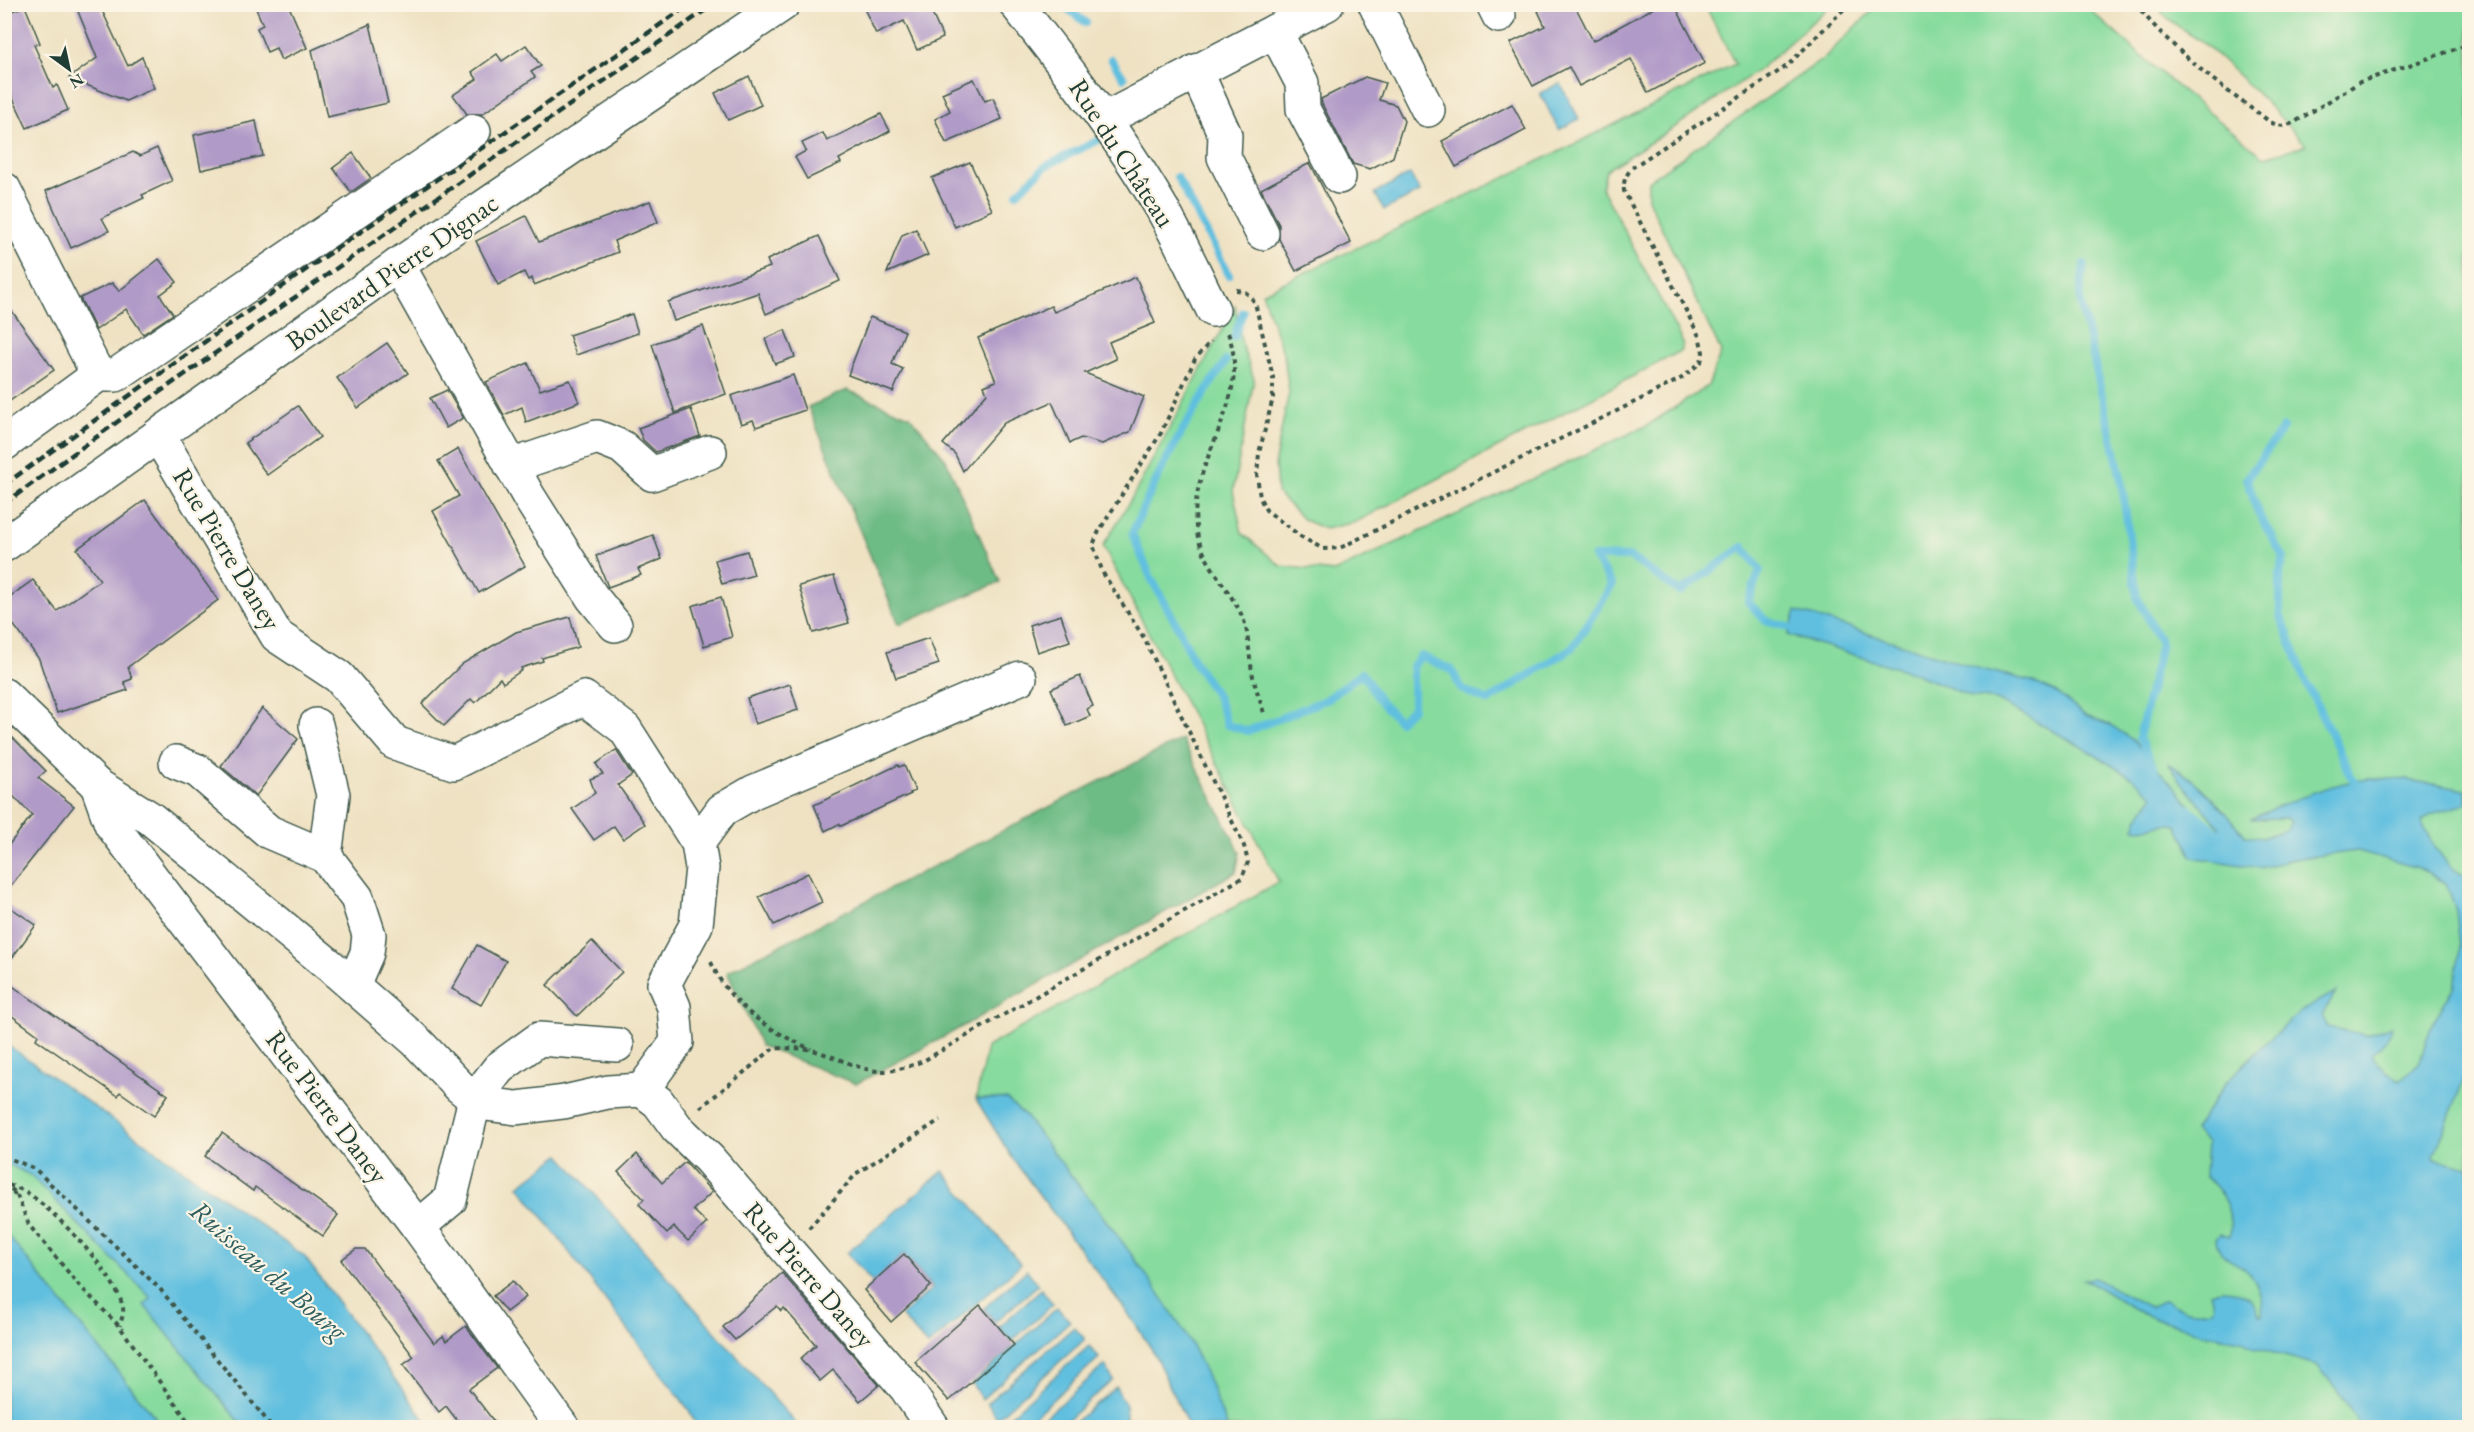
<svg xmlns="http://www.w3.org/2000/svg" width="2474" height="1432" font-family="'EB Garamond',serif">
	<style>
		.green { fill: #87db9e; stroke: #538c69; stroke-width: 1.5 }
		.forest { fill: #6dbb85; stroke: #467c5c; stroke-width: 1.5 }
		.water { fill: #60bfdf; stroke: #407e8a; stroke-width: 1.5 }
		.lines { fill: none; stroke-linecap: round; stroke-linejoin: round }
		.stream { stroke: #60bfdf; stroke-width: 8 }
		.building { fill: #b09ac7 }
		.minor-casing { stroke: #3e5649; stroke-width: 36 }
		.path { stroke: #3e5649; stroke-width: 4; stroke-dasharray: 4.5 4.5; stroke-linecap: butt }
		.minor { stroke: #fff; stroke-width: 33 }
		.rail { stroke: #1f3d34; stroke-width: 4.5; stroke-dasharray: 9 4.5; stroke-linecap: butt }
		.labels { text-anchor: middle; stroke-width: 4.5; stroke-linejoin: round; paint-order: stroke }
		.street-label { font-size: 27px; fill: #1f3d34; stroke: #fcf5e5 }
		.water-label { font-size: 28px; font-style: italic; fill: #2f5e5f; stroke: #fcf5e5 }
	</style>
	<rect width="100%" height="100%" fill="#fcf5e5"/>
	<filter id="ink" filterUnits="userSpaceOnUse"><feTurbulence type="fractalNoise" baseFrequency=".0167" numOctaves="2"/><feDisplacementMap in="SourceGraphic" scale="12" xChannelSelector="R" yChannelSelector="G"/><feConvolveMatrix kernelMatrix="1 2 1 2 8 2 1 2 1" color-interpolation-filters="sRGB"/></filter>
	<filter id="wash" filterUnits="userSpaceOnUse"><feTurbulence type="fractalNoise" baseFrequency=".008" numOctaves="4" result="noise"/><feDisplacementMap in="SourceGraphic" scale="24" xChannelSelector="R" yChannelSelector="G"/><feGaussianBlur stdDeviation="1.35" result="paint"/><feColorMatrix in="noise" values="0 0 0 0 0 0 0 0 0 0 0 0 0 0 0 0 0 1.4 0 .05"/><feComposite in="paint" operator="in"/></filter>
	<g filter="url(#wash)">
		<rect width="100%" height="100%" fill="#efe2c3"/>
		<g class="green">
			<path d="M1705,5H1831L1760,69L1675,127L1606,170L1602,188L1683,343L1681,351L1356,522L1325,529L1304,520L1277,493L1275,461L1289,392L1284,356L1262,293L1575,144L1735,64Z"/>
			<path d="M1878,5H2092L2093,13L2168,79L2264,157L2306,145C2275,111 2244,79 2210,49C2191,33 2170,25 2156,5H2469V1427H1189L1153,1351L1130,1316L1013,1159L976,1099L987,1047L1279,882L1103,546L1133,496L1235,306L1242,345L1254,379L1233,491L1242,533L1281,566L1334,572L1648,425L1708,386L1721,352L1648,199V181L1823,59Z"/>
			<path d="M4,1137L327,1427H163L5,1233Z"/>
		</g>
		<g class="forest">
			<path d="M847,390L910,416L945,458L1000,582L899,624L808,407Z"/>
			<path d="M1182,739L1240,852L1236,872L942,1038L856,1084L761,1046L727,972Z"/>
		</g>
		<g class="water">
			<path d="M1560,83L1579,119L1559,130L1540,93Z"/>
			<path d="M1410,174L1420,192L1384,210L1375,193Z"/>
			<path d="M1796,611L1977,668L2031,681L2055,692L2086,716L2112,726L2134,741L2214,833L2221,831L2219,826L2185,787L2168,763C2199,781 2223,809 2246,836L2262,838L2287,829L2291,822L2286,818L2250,819C2288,803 2326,783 2369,779C2400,776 2435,785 2466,790V804L2431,814L2422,821C2427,839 2450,873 2469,877V1058L2464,1079L2434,1156L2435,1159L2469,1167L2470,1314L2465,1319L2470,1342L2469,1427H2361L2338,1391L2317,1365L2252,1347L2242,1340L2208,1335L2143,1314L2084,1279L2094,1278L2149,1307L2166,1300C2176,1310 2198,1313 2212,1310L2214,1306L2210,1293C2228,1285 2255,1295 2259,1314L2262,1315C2264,1302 2257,1278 2247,1271C2234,1260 2217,1258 2216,1238L2220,1234L2230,1237C2233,1210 2224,1194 2205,1176L2207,1143L2194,1130L2225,1084L2263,1045L2303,1010L2337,991L2322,1016L2328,1027L2366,1035L2392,1026C2390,1038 2380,1046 2371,1054C2374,1063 2384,1065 2387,1073L2400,1080L2419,1063L2433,1021L2454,988L2460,947L2456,911L2446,883L2418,868L2358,851L2292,859L2260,868L2192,857L2177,825C2158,821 2149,832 2135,828L2138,819L2153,795L2131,777L2080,746L1997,700L1972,697L1911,672L1788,635Z"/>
			<path d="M5,1043L304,1256L430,1427H243L144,1305L151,1298L30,1175L5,1163Z"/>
			<path d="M976,1099H1006L1025,1116C1080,1188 1139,1258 1186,1335C1203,1364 1215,1396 1227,1427H1189L1153,1351L1130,1316L1013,1159Z"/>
			<path d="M560,1155L799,1427H697L689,1410L519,1186Z"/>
			<path d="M943,1171L1021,1264L928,1346L901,1316L933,1288L904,1254L873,1283L847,1253Z"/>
			<path d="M5,1233L9,1237L163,1427H5Z"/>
			<path d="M1027,1270L1038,1285L995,1322L984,1308Z"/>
			<path d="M1041,1289L1053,1304L1012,1341L999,1327Z"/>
			<path d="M1057,1308L1070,1321L982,1399L972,1384Z"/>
			<path d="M1074,1327L1085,1339L997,1418L987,1403Z"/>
			<path d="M1089,1346L1099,1358L1022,1427H1004L1001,1424Z"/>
			<path d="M1105,1365L1113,1380L1059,1427H1034Z"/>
			<path d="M1116,1387L1125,1404L1127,1427H1069Z"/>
		</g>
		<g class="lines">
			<g class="stream">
				<path d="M1062,4L1086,23"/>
				<path d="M1111,59L1124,78"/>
				<path d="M1177,177L1229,275"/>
				<path d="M1017,193L1046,166L1107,136"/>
				<path d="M2084,264L2080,299L2121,478L2137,597L2161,643L2139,738L2154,768"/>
				<path d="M1234,337L1243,312"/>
				<path d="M1226,361C1189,415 1157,474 1132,534L1151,578L1178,627L1194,661L1218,698L1227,725L1248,731L1325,700L1362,673L1380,701L1399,721L1413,708V666L1421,656L1452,670L1461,689L1488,701L1572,648L1612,585L1594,557H1630L1680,592L1743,547L1760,570L1748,602L1765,620L1799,630"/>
				<path d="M2283,428L2247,478L2258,513L2284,558L2280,572V614L2306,682L2359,792"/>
				<path d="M2189,809L2226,838"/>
			</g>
		</g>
		<g id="blocks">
			<g class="building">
				<path d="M75,4H99L128,66L142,57L154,88L126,101L69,78L97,58Z"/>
				<path d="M254,4H288L307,48L281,60L276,48L267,52L257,28L263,25Z"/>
				<path d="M862,4H940L930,9L943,38L917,50L904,21L876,34Z"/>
				<path d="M1550,4H1574L1593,41L1661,4H1674L1705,63L1648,93L1631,59L1579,86L1569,67L1533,86L1510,43L1545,26L1538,11Z"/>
				<path d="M25,6L40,43L34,45L53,88L57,85L68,110L27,128L4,79V14Z"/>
				<path d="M370,24L388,103L327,117L312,50Z"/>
				<path d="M526,45L541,66L531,72L535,77L482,114H467L453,95L477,79L472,72L497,54L502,61Z"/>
				<path d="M749,76L761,105L728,120L715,93Z"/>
				<path d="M1365,77L1385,83L1379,100L1396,105L1404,121L1393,157L1370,169L1353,164L1322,104L1321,99Z"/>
				<path d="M974,79L985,101L993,98L1002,119L946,143L935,119L950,111L942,93Z"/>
				<path d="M1512,104L1526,130L1456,167L1442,141Z"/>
				<path d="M881,114L890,131L839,159L841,163L807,179L795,157L806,151L802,143L823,133L827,141Z"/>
				<path d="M256,121L263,156L201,170L194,135Z"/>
				<path d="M157,148L172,181L142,195L144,198L102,218L109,231L71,248L46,191L133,152L140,156Z"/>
				<path d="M353,153L371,178L351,192L333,168Z"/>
				<path d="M970,162L992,210L955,227L932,178Z"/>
				<path d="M1310,163L1351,243L1296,271L1279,239V225L1261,189Z"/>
				<path d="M650,201L658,222L614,241L618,252L534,285L532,278L528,280L524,272L498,285L476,241L526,216L539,242Z"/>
				<path d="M916,229L928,255L887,273L902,235Z"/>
				<path d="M819,236L840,281L766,314L758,293L674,321L668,302L770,267L767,260Z"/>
				<path d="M159,259L177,282L160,295L173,314L143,334L126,309L96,330L80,298L112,283L119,291Z"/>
				<path d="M1136,277L1155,323L1109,342L1116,359L1085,373L1144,397L1130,432L1102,444L1081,438L1070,443L1052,402L1004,423L963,471L955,454L943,444L987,393L984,386L996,381L978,338L1051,306L1054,312Z"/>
				<path d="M4,300L54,370L4,405Z"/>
				<path d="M632,314L638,333L576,355L569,335Z"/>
				<path d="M870,317L905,331L892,364L903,369L893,392L848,375Z"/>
				<path d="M703,326L726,394L675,413L652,344Z"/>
				<path d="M785,330L795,357L775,364L765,339Z"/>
				<path d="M387,343L408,373L358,408L337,378Z"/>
				<path d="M528,363L540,390L570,380L579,402L526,422L522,407L504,415L486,382Z"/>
				<path d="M793,375L805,410L756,427L753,420L741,424L731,396Z"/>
				<path d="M447,390L463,418L446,428L430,398Z"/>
				<path d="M298,406L320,437L267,475L245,443Z"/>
				<path d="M691,409L700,436L656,452L643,440L638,428Z"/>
				<path d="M458,449L525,566L479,593L433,511L459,496L438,461Z"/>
				<path d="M145,500L218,600L128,667L132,679L124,682L128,690L57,713L39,659L4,612V601L33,580L57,611L100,580L77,549Z"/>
				<path d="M653,535L662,559L638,569L641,575L608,587L596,556Z"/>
				<path d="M747,551L754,575L722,584L715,560Z"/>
				<path d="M834,576L849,623L813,633L799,586Z"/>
				<path d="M721,597L732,637L704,646L692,606Z"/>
				<path d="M1061,615L1070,641L1037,652L1029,625Z"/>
				<path d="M570,617L578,647L542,658L543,661L521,668L522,670L503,683L500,678L475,703L471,699L444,726L422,704L462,664L516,632Z"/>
				<path d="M929,638L939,664L896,678L887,652Z"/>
				<path d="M1080,676L1093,706L1087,709L1090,716L1067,726L1051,689Z"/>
				<path d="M790,684L798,710L755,724L747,698Z"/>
				<path d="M262,708L298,739L256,796L221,766Z"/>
				<path d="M4,729L46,771L38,778L74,806L4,894V851L32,815L4,787Z"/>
				<path d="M616,750L632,775L618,785L645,824L623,839L614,826L594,840L572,809L595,793L590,779L603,774L596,764Z"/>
				<path d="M898,765L899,767L904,765L915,791L910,793L911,794L841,826L839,824L825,831L814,805Z"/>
				<path d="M808,873L822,902L774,925L759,897Z"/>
				<path d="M4,903L36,925L4,969Z"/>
				<path d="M592,941L622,972L577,1016L547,985Z"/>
				<path d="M477,945L506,961L481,1005L452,989Z"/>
				<path d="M4,980L168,1095L154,1116L120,1092L118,1096L36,1039L38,1035L4,1010Z"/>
				<path d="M222,1133L338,1215L323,1236L255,1187L253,1191L205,1156Z"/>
				<path d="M637,1154L662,1183L685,1162L712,1192L693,1210L707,1223L688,1241L674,1227L667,1234L639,1204L644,1199L618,1172Z"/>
				<path d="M356,1249H365L434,1343L443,1336L446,1341L466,1326L497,1368L469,1389L499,1428H463L446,1406L439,1412L403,1365L414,1357L341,1260Z"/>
				<path d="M904,1254L931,1286L891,1322L864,1290Z"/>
				<path d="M782,1273L879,1385L860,1401L833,1370L820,1381L800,1359L816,1345L784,1308L781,1311L777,1306L735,1340L723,1327Z"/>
				<path d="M513,1281L526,1297L506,1312L493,1296Z"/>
				<path d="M980,1305L1014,1345L949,1401L915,1362Z"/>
			</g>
		</g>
	</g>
	<g filter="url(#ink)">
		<use href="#blocks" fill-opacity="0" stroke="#3e5649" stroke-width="1.5"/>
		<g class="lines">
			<g class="minor-casing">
				<g id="minor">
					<path d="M1016,4C1068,70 1119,135 1161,207C1180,240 1196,276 1213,310"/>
					<path d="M1375,4L1428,110"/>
					<path d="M1493,4L1499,16"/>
					<path d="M1275,31L1302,83L1303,109L1339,177"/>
					<path d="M1196,71L1225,135L1224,157L1262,233"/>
					<path d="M1105,119L1327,4"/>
					<path d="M4,189L98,375L4,444"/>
					<path d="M398,265L529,497L592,597L615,625"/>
					<path d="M98,375H116L474,131"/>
					<path d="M158,435L277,636L339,677L395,743L454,763L584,698L625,729L698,843L702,868L696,925L664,984L674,1007L677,1042L642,1090"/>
					<path d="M511,466L597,437L622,447L652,474L710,452"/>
					<path d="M4,545L398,265L783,4"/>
					<path d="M4,695L97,785L150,818L328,964L416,1041L460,1087L475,1099L486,1104L516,1108L564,1102L608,1092L642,1090L658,1102L677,1128L709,1159L906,1388L933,1428"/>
					<path d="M316,725L333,795L325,856"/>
					<path d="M176,762L198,771L269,832L325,856L357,898L369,935L367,953L353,985"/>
					<path d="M97,785L111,824L418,1227L563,1428"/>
					<path d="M698,843L722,810L753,792L1020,678"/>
					<path d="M418,1227L450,1200L475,1099L499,1068L539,1039L617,1045"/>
				</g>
			</g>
			<g class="path">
				<path d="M2136,4C2162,40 2221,88 2258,113C2264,117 2271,124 2278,125C2284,127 2290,124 2295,122L2360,82L2470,44"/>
				<path d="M1236,290C1246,290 1250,296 1255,303L1273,377V398L1259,453L1257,475L1260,498L1266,510L1300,536L1323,549L1340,548L1641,399L1682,378L1701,362L1703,352L1699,336L1624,191C1623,180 1626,175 1633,167L1787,66L1849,4"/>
				<path d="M1228,333C1254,403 1188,457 1196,527C1200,560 1228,586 1242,616C1249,631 1248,648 1251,665C1253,681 1259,697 1264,713"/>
				<path d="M711,962C729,1005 769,1031 811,1049"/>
				<path d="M700,1108L774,1048C788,1049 804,1047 816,1051C863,1066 872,1082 923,1061L1242,878L1248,862L1244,846L1144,638L1103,573L1093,545L1099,531L1161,433L1195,359L1211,341"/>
				<path d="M4,1156L35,1169L160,1289L273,1428"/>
				<path d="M4,1183L16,1193L29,1225L78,1284L120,1327L193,1428"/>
				<path d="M9,1185C14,1187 21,1189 26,1192C54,1210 117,1275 123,1308C124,1314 121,1320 120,1326"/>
				<path d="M4,1198L16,1193"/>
				<path d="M809,1228L857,1173L940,1120"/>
			</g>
			<use href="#minor" class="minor"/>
			<g class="rail">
				<path d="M4,485L307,269L690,4"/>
				<path d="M4,504L124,417L714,4"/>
			</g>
		</g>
	</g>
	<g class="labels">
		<g class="street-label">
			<text transform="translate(1122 153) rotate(57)" y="9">Rue du Château</text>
			<text transform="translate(392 272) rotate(-35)" y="9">Boulevard Pierre Dignac</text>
			<text transform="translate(227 549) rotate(59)" y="9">Rue Pierre Daney</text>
			<text transform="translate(327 1107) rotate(53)" y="9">Rue Pierre Daney</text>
			<text transform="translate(809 1275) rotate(49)" y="9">Rue Pierre Daney</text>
		</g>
		<g class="water-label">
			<text transform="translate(269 1270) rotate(41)" y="10">Ruisseau du Bourg</text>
		</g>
	</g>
	<rect width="2474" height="1432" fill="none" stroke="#fcf5e5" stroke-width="24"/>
	<g transform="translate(69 69) rotate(147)" stroke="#fcf5e5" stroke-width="4.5" paint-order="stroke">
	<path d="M0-4.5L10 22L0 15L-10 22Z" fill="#1f3d34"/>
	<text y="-9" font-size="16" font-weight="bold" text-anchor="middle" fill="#1f3d34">N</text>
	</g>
</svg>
